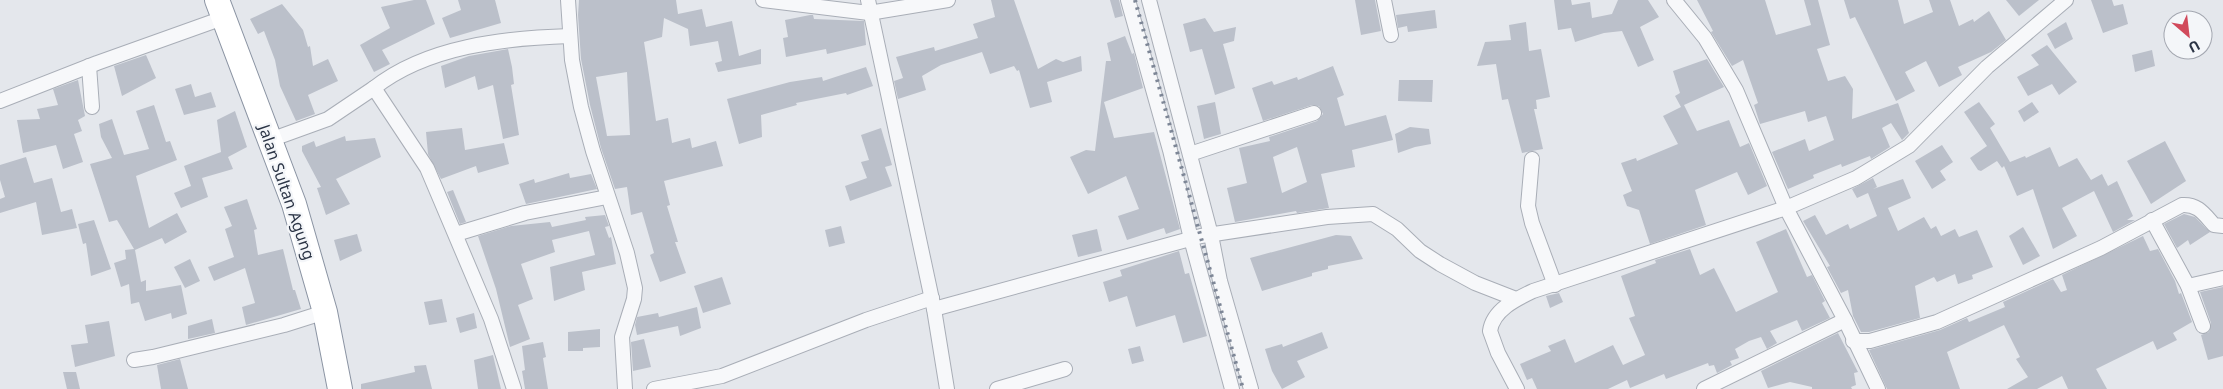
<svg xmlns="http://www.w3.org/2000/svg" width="2223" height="389" font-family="'Noto Sans',sans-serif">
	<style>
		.building { fill: #bbc0ca; fill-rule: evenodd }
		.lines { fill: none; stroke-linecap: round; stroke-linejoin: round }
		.minor-casing { stroke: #a9aeb7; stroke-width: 16 }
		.trunk-casing { stroke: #8b94a3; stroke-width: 26 }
		.minor { stroke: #f7f8fa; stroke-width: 14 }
		.trunk { stroke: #fff; stroke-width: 24 }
		.rail { stroke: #7d8696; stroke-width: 4; stroke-dasharray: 2.5 5; stroke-linecap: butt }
		.labels { text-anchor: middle; stroke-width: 4.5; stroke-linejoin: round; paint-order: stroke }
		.street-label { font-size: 16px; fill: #2b3445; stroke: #f4f6f9 }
	</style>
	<rect width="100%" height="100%" fill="#e4e7ec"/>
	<g class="building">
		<path d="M414,0H426L435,24L382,50L390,64L374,72L360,45L390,28L381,7Z"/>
		<path d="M458,0H495L501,23L450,38L442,18L461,10Z"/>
		<path d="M579,0H676L678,14L702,9L706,27L732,21L739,56L761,49V64L718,72L715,63L722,61L718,41L690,46L688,29L664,18L662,37L644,42L656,121L668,118L672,143L690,138L692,148L716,141L723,166L664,181L670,205L667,206L678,242H675L686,273L660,282L650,255L654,253L642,212L631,215L627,187L615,189L601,148L590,105L581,59L578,15ZM627,72L630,135L607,136L596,77Z"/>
		<path d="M991,0H1014L1038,69L1056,59L1063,62L1081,56L1082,71L1047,82L1052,102L1030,108L1019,70L1017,71L1014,66L990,74L982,52L941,65L922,76L926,90L898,99L894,81L903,78L896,57L934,47L935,51L978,38L973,24L995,17Z"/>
		<path d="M1110,0H1119L1123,16L1115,18Z"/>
		<path d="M1355,0H1375L1381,31L1361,35Z"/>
		<path d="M1554,0H1571L1572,5L1590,2L1592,18L1612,14L1618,0H1648L1659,17L1640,27L1654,60L1638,67L1622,31L1604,33L1575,42L1571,28L1558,30Z"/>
		<path d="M1697,0H1765L1776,35L1811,25L1804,0H1818L1830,45L1817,49L1828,81L1845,76L1853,89L1852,119L1898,103L1909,133L1902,140L1891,123L1882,128L1890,147L1871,159L1870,156L1842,167L1841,164L1813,175L1814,178L1788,189L1772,152L1805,139L1809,151L1834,140L1826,116L1808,122L1805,111L1760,124L1754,105L1758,103L1743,60L1732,66L1711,32L1713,31Z"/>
		<path d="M1844,0H1898L1904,24L1933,12L1929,0H1950L1959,26L1973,19L1974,22L1989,11L2006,40L1991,52L1958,67L1962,75L1939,87L1926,61L1905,72L1915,91L1896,101L1855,17L1850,19Z"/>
		<path d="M2006,0H2039L2019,16Z"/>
		<path d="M2091,0H2112L2114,6L2123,4L2128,24L2103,33Z"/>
		<path d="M282,4L303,30L308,47L310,46L313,66L328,59L338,81L308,95L315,114L296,121L280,86L275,60L264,31L258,34L250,19Z"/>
		<path d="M1435,10L1437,28L1408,32L1407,26L1398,28L1396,15Z"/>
		<path d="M810,15H813L814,19L864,21L866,45L827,54L826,49L786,57L783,38L788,37L785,20Z"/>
		<path d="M1205,18L1214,32L1236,27L1234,41L1223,44L1235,88L1215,95L1202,49L1190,52L1183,24Z"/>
		<path d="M1526,22L1529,51L1541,49L1550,97L1536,100L1537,109H1534L1543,149L1522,153L1508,99L1502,100L1496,64L1477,66L1485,42L1511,40L1509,25Z"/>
		<path d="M2066,22L2073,39L2055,49L2047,34Z"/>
		<path d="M1125,36L1132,54L1134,53L1143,88L1104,102L1114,138L1154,132L1180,229L1166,234L1164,228L1127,240L1118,216L1139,209L1126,176L1088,194L1070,157L1086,150L1095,151L1106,61H1111L1107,43Z"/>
		<path d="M2047,45L2077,82L2059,95L2052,84L2028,96L2017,77L2039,65L2031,55Z"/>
		<path d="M508,49L512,67L514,84L511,85L519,135L503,139L493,85L478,90L475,76L445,88L441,66L469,56Z"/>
		<path d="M2152,50L2155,66L2135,72L2132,55Z"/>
		<path d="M146,55L156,78L122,96L114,66Z"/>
		<path d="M1707,59L1724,87L1684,105L1697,131L1729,120L1740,147L1749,143L1767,186L1748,195L1737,172L1695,190L1706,225L1650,244L1639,210L1627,206L1623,195L1632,191L1621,163L1636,158L1637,161L1678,144L1663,116L1681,107L1675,96L1680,93L1673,71Z"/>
		<path d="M1333,66L1344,95L1337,98L1345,126L1386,115L1393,140L1352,150L1355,167L1321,174L1329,208L1297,213L1296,211L1235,222L1227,188L1247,183L1239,148L1270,141L1269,137L1317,121L1323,114L1319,106L1312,105L1263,121L1252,88L1272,81L1274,85L1297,77L1298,80ZM1297,147L1307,182L1282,193L1273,157Z"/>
		<path d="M866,67L873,86L847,95L846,93L796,103L797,105L761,115L762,137L739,144L727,99L790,82L822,77L823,81Z"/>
		<path d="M78,80L85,116L78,120L82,131L74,134L83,162L63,169L56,145L23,153L17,120L40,119L37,109L58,105L53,89Z"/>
		<path d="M1399,80H1433L1432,102L1398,101Z"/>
		<path d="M191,84L195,97L211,92L216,107L184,115L175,89Z"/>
		<path d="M1215,102L1221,134L1204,139L1197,106Z"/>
		<path d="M1979,102L1995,124L1990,128L2010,162L2025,156L2026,158L2050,147L2059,167L2077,158L2091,180L2102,174L2108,186L2117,181L2133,216L2127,220H2135L2113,232L2094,191L2062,208L2077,236L2053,249L2033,189L2017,196L2004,166L2002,168L1997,161L1981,171L1978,170L1970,158L1987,146L1964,112Z"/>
		<path d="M2032,102L2039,112L2024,122L2018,111Z"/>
		<path d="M154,105L166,142L170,141L177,160L136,176L149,228L177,213L187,232L165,244L162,238L135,250L141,282L146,280V291L181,285L187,314L172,319L171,313L145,321L139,302L131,304L129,284L121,287L114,263L126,259L125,250L134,249L117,220L109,222L90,164L112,158L101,137L99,124L112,119L124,155L149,149L136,111Z"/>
		<path d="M235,111L247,147L228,157L233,169L202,178L208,197L181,208L174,193L191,186L184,166L221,152L217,120Z"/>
		<path d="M1410,127L1429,129L1431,144L1415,147L1398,153L1395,134Z"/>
		<path d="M462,128L465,150L504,143L509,164L478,173L476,166L441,179L428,154L426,132Z"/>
		<path d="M881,128L892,165L885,167L892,186L850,201L845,186L867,178L861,162L869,160L861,135Z"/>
		<path d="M345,136L346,141L375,138L381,157L336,179L350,204L326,215L317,188L321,187L302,151V146L314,141L316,147Z"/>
		<path d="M2165,141L2186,181L2151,204L2127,161Z"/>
		<path d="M1942,145L1953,162L1940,171L1946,180L1932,189L1915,161Z"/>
		<path d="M26,157L34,183L52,178L61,212L72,209L77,228L42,235L36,202L0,213V199L5,197L0,180V165Z"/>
		<path d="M569,173L570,178L591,174L597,189L526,204L519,184L534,179L535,183Z"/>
		<path d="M1873,178L1877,187L1873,189L1903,179L1911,198L1888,208L1898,231L1924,217L1931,229L1936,226L1941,236L1955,229L1959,237L1977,230L1993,267L1972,275L1973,279L1958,284L1955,274L1937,282L1934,277L1915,286L1920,318L1869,332H1861L1853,316L1848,290L1841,293L1827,267L1830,266L1803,221L1815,215L1826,235L1848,224L1850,229L1877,216L1868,193L1857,198L1852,189Z"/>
		<path d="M453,190L466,222L460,224L447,192Z"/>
		<path d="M247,199L257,229L254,230L258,255L283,249L293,290H295L301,309L246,325L242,307L255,303L245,268L214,281L208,267L234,257L225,229L232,226L224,207Z"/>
		<path d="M2184,214L2195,217L2210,232L2190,245L2188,240L2177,248L2164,224Z"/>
		<path d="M605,215L609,226L605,227L609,238L611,237L616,264L582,272L585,290L554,301L550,267L595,255L589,231L552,240L555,252L521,264L533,299L518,305L530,339L510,347L496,289L478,236L511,226L550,222L552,227L586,220L585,217Z"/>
		<path d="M94,220L111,269L91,276L86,243L83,244L78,224Z"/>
		<path d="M841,226L845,243L829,247L825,230Z"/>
		<path d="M2023,227L2040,256L2023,265L2009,236Z"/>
		<path d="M1097,229L1102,251L1078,257L1072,235Z"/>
		<path d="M1786,229L1807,277L1812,275L1825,301L1822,303L1830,318L1802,331L1797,320L1770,331L1777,343L1767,349L1761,337L1749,341L1735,349L1739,358L1730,361L1732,365L1717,373L1714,365L1709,366L1708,363L1666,379L1664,374L1630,388L1627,380L1608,389H1537L1532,378L1527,380L1520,364L1551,351L1548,346L1565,339L1575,363L1613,345L1623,365L1645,355L1629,318L1635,316L1621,276L1656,263L1655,260L1690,249L1700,275L1714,268L1736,312L1778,292L1756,242Z"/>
		<path d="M357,234L362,251L340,261L334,240Z"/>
		<path d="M1336,235L1351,236L1363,259L1328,266V269L1312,273V276L1262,291L1250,258Z"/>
		<path d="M2143,236L2150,251L2158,249L2175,281L2179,294L2181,293L2192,322L2173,333L2177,340L2157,350L2153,341L2096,369L2107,389H2068L2062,376L2037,389H2007L2028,377L2016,359L2020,357L2004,325L1947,352L1960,389H1887L1869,350L1940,330L1967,318L1969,322L2005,307L2003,302L2053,279L2061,292L2067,290L2062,275Z"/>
		<path d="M1179,251L1185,274L1189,273L1207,336L1183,343L1175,315L1136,327L1127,296L1109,302L1103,282L1122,276L1120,270Z"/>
		<path d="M190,259L200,281L185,288L174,267Z"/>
		<path d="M722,277L731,304L703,313L694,286Z"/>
		<path d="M2223,287V356L2208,360L2201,335L2209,332L2211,323L2200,292Z"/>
		<path d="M1559,293L1563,302L1550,308L1546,296Z"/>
		<path d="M442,299L447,322L429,325L424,302Z"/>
		<path d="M697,307L701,328L680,336L678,326L637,335L635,325L637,317L658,313L659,317Z"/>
		<path d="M474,313L477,328L460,333L456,318Z"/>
		<path d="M212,319L215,333L188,339V326Z"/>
		<path d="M109,321L115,356L75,367L71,345L88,343L85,325Z"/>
		<path d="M600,329V347L583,348V351H568V332Z"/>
		<path d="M1322,332L1328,348L1297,361L1305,377L1282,389L1272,371L1265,349L1282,344L1283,347Z"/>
		<path d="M1838,333L1858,372L1854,373L1856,385L1851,387L1852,389H1812V387L1790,382L1768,388L1761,371Z"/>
		<path d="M644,339L651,367L633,371L631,342Z"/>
		<path d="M543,342L546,357L543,358L548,389H525L522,371L525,370L522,346Z"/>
		<path d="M1140,346L1144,361L1132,364L1128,349Z"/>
		<path d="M493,355L501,389H478L474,360Z"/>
		<path d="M180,359L188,389H161L157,365Z"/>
		<path d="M426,365L432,389H361V384L415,372L414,366Z"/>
		<path d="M63,372H76L80,389H67Z"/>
	</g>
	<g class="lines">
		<g class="minor-casing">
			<g id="minor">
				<path d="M568,0L572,60L581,107L593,151L627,253L635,288L634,299L622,337L625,389"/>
				<path d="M763,0L869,13L948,0"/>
				<path d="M868,0L934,309L947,389"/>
				<path d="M1128,0L1170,150L1191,239L1232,389"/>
				<path d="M1149,0L1211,235L1220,281L1251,389"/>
				<path d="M1384,0L1391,35"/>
				<path d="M1674,0L1705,38L1736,90L1786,208L1845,320L1878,389"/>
				<path d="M89,66L92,107"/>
				<path d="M0,101L97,63L223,18"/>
				<path d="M270,140L328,119L374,88"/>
				<path d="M1190,154L1314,113"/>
				<path d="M1532,159L1528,206L1532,223L1555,285"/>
				<path d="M2152,220L2188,286L2203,326"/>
				<path d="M456,234L525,213L607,197"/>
				<path d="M2188,286L2223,278"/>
				<path d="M934,309L1201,236L1327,217L1373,214L1397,229L1420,251L1440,264L1475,283L1516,299"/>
				<path d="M1853,341H1870L1937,322L2101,248L2182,205C2198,204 2204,214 2214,225L2223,226"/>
				<path d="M134,360L153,357L284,325L325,312"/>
				<path d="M514,389L491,319L427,168L374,88C427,46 505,38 570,36"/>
				<path d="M654,389L722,376L866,320L932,298"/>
				<path d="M997,389L1065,369"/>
				<path d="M1517,389L1498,353L1490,331C1493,310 1516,299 1533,291L1786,208L1856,178L1909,146L1987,67L2066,0"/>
				<path d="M1704,389L1845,320"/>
			</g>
		</g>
		<g class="trunk-casing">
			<path id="trunk" d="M217,0L294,204L325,312L340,389"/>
		</g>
		<use href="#minor" class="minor"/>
		<use href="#trunk" class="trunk"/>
		<path class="rail" d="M1135,0L1243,389"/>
	</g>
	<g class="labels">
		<g class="street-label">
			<text transform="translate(287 192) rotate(71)" y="6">Jalan Sultan Agung</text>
		</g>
	</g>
	<g transform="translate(2188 35) rotate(152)"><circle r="24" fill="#f4f6f9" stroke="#a4a8b1"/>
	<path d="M0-4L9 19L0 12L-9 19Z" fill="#d1495b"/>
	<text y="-8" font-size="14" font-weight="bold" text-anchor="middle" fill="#2b3445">U</text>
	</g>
</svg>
